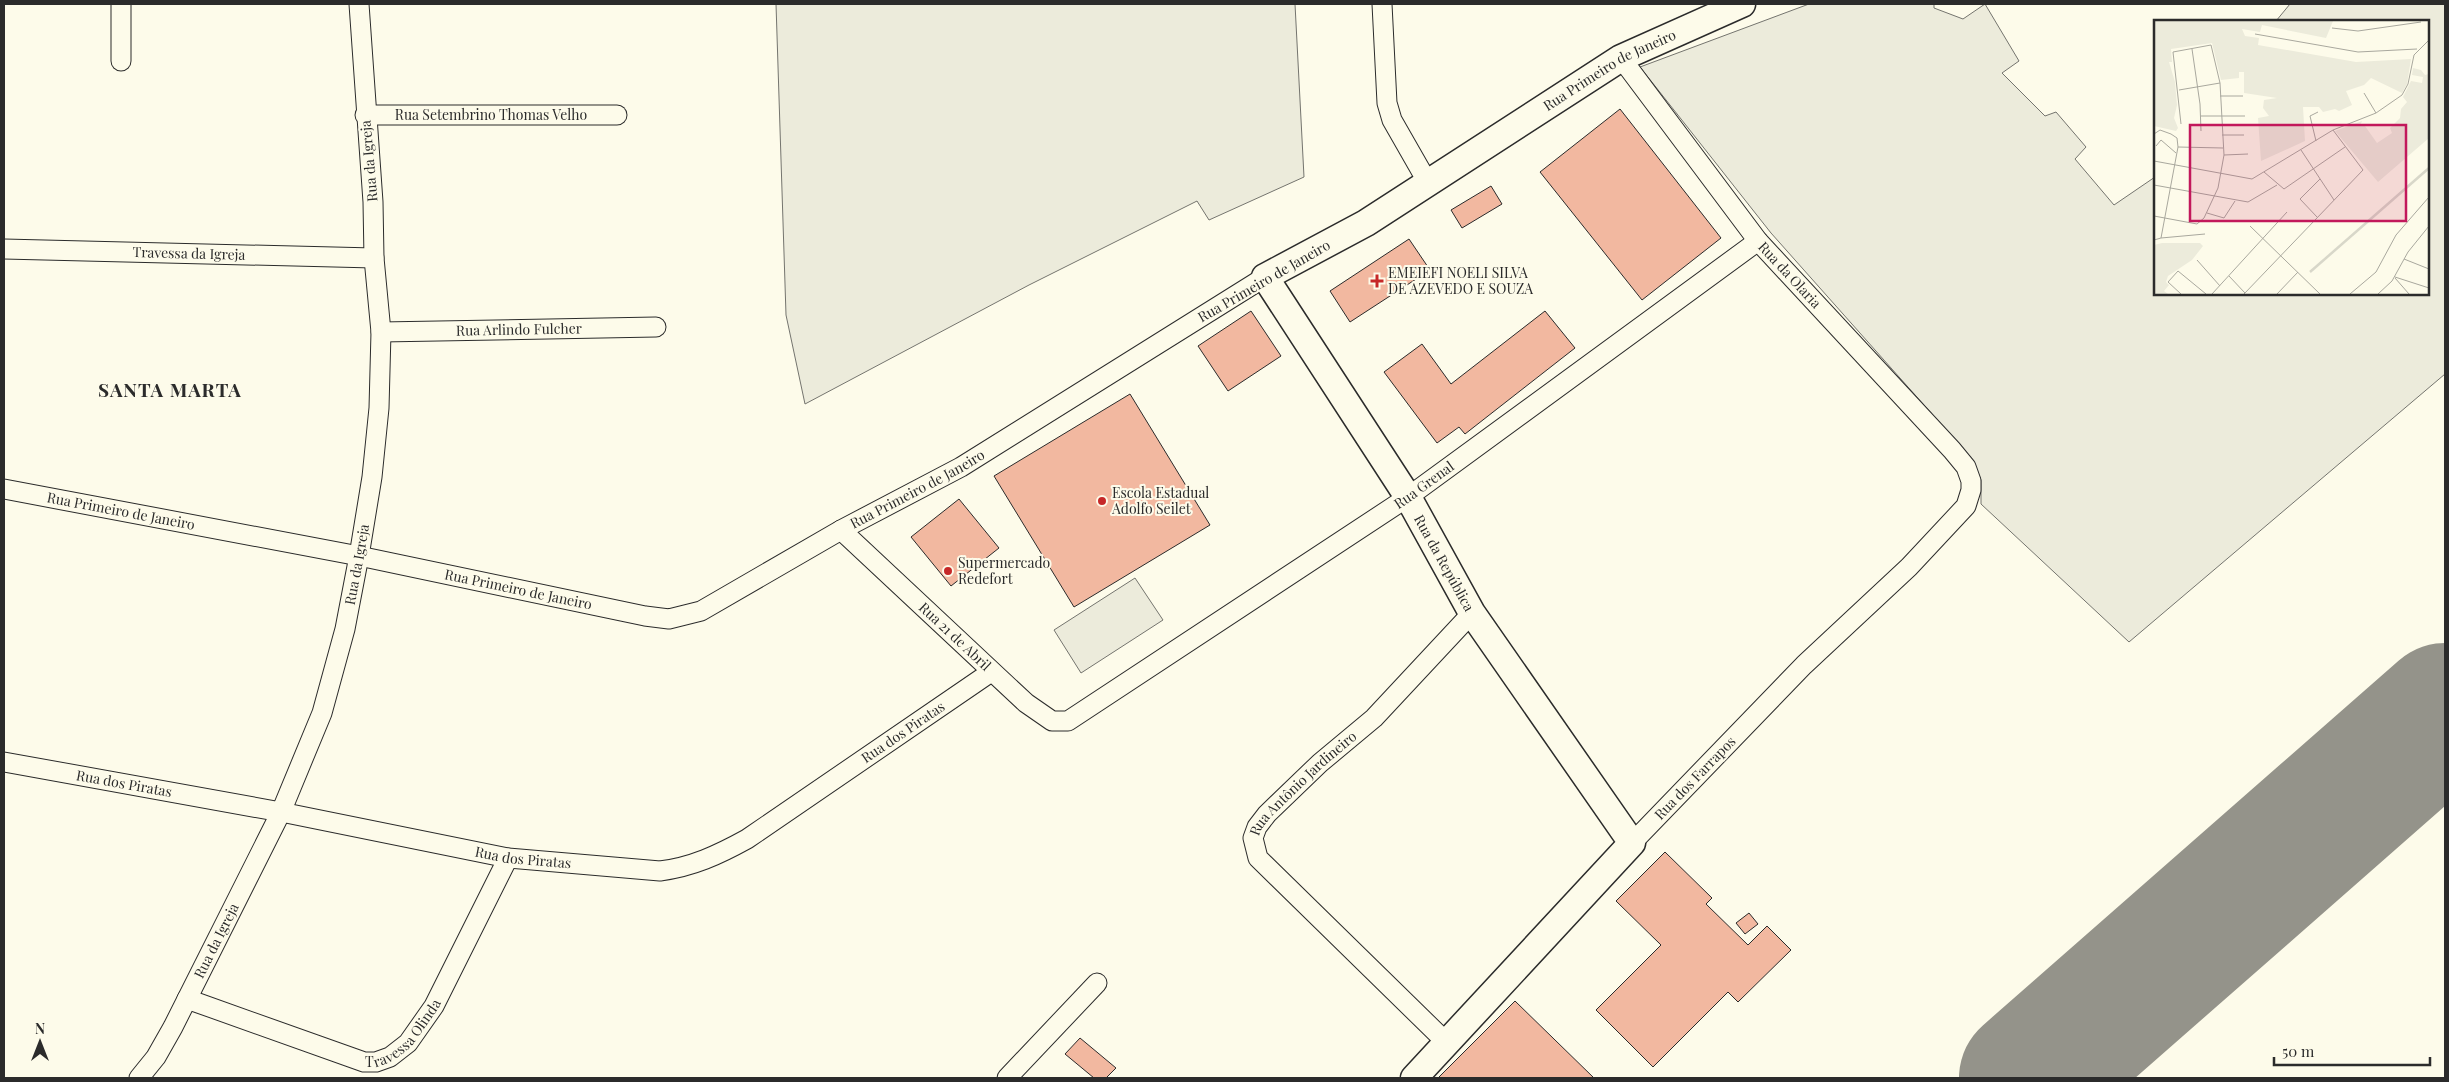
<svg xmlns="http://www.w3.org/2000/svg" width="2449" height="1082" font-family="'Playfair Display',serif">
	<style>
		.green { fill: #ecebdb; stroke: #74746e }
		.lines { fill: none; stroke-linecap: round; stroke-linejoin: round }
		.runway { stroke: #94938a; stroke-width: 140 }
		.building { fill: #f2b8a0; stroke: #2b2b2b }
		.street-casing { stroke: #2b2b2b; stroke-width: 21 }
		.secondary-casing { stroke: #2b2b2b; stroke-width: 29 }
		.street { stroke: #fdfbea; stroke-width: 19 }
		.secondary { stroke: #fdfbea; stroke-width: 26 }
		.poi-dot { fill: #c62828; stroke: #fdfbea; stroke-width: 2 }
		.labels { text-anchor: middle; stroke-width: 4; stroke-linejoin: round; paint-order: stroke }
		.street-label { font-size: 14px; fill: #2b2b2b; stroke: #fdfbea }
		.poi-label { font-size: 14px; fill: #2b2b2b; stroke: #fdfbea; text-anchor: start }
		.district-label { font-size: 19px; font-weight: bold; letter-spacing: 1px; fill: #2b2b2b; stroke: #fdfbea }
		.inset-river { fill: none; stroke: #d8d7c9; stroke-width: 2.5 }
		.inset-road { fill: none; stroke: #a9a89e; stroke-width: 1 }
		.view { fill: #c2185b; fill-opacity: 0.15; stroke: #c2185b; stroke-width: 2.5 }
		.inset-edge { fill: none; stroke: #2b2b2b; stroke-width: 2.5 }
	</style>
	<rect width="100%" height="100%" fill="#fdfbea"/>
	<g class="green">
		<path d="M776,4H1295L1304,177L1209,220L1197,201L1029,285L805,404L786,315Z"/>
		<path d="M1809,4H1934V8L1963,19L1985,4L2019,61L2002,73L2045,116L2056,112L2086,147L2075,159L2114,205L2155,177V294H2428V21H2276L2290,4H2445V374L2129,642L1981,504V480L1972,459L1771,233L1640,67Z"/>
		<path d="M1135,578L1163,620L1081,673L1054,630Z"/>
	</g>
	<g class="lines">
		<path class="runway" d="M2029,1078L2445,713"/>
	</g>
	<g class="building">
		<path d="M1620,109L1721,238L1642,300L1540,172Z"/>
		<path d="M1491,186L1502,204L1462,228L1451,210Z"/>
		<path d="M1409,239L1430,270L1350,322L1330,291Z"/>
		<path d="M1251,311L1281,356L1228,391L1198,346Z"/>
		<path d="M1545,311L1575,348L1465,434L1459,427L1437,443L1384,372L1422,344L1451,384Z"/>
		<path d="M1130,394L1210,525L1074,607L994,476Z"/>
		<path d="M959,499L999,548L951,586L911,537Z"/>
		<path d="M1665,852L1712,898L1706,904L1748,945L1767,926L1791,950L1738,1002L1728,992L1653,1067L1596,1010L1661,945L1616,901Z"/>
		<path d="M1749,913L1758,924L1745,934L1736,923Z"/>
		<path d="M1515,1001L1594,1078H1438Z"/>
		<path d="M1080,1038L1116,1068L1106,1078H1094L1065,1054Z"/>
	</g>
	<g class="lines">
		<g class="street-casing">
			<g id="street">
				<path d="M1382,4L1387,103L1392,120L1428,183"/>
				<path id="s1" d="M1621,58L1758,241L1952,450L1966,467L1971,481V490L1966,506L1909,567L1804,665L1632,843"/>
				<path d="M121,61V4"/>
				<path id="s2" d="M365,115H617"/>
				<path id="s3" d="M4,249L374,258"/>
				<path id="s4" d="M381,332L656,327"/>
				<path id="s5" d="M4,489L359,556L645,616L669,619L701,611L841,530L961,467L1265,277"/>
				<path id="s6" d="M841,530L1026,703L1052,721H1068L1408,497L1758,241"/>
				<path id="s7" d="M4,762L281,812L508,858L660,871C692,867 718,855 747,839L991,672"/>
				<path id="s8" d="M187,999L364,1062H376L390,1057L408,1043L434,1006L508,858"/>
				<path id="s9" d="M1447,1043L1258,858L1253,838L1257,827L1267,814L1320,763L1374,718L1472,613"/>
				<path id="s10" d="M139,1078L156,1057L173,1027L281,812L322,713L345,629L359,556L372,477L379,408L381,332L374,258L373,202L359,4"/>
				<path d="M1007,1078L1097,983"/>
			</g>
		</g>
		<g class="secondary-casing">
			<g id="secondary">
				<path id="s11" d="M1414,1078L1632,843L1472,613L1408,497L1265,277L1366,223L1621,58L1742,4"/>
			</g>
		</g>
		<use href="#street" class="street"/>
		<use href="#secondary" class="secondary"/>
	</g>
	<g class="poi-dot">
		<path d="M1374.5 273.5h5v5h5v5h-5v5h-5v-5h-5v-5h5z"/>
		<circle cx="1102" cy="501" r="5"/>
		<circle cx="948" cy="571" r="5"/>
	</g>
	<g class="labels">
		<g class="street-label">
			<text dy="5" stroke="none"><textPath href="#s11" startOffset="1398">Rua Primeiro de Janeiro</textPath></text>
			<text dy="5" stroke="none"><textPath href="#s2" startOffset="126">Rua Setembrino Thomas Velho</textPath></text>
			<text transform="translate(369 161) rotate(-95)" y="5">Rua da Igreja</text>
			<text dy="5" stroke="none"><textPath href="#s3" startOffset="185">Travessa da Igreja</textPath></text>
			<text dy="5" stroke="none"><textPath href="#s1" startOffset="275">Rua da Olaria</textPath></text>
			<text transform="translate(1264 281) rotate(-30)" y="5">Rua Primeiro de Janeiro</text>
			<text dy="5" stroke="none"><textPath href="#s4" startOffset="138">Rua Arlindo Fulcher</textPath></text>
			<text dy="5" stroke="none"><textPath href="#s6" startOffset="728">Rua Grenal</textPath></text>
			<text dy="5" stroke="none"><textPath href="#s5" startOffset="959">Rua Primeiro de Janeiro</textPath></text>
			<text dy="5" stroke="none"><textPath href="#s5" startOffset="119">Rua Primeiro de Janeiro</textPath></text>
			<text transform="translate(1444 563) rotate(61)" y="5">Rua da República</text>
			<text dy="5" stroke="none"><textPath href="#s10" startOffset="562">Rua da Igreja</textPath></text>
			<text dy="5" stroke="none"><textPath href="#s5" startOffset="524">Rua Primeiro de Janeiro</textPath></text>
			<text dy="5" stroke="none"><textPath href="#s6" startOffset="156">Rua 21 de Abril</textPath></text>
			<text dy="5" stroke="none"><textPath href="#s7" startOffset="948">Rua dos Piratas</textPath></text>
			<text transform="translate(1695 778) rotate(-46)" y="5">Rua dos Farrapos</text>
			<text dy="5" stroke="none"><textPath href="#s7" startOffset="122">Rua dos Piratas</textPath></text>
			<text dy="5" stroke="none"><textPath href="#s9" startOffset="360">Rua Antônio Jardineiro</textPath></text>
			<text dy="5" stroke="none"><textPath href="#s7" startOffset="528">Rua dos Piratas</textPath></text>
			<text dy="5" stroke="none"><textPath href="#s10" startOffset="158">Rua da Igreja</textPath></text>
			<text dy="5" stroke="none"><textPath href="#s8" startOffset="239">Travessa Olinda</textPath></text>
		</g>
		<g class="poi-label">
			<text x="1388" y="278">EMEIEFI NOELI SILVA<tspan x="1388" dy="16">DE AZEVEDO E SOUZA</tspan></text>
			<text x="1112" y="498">Escola Estadual<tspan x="1112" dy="16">Adolfo Seilet</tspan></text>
			<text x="958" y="568">Supermercado<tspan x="958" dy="16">Redefort</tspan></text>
		</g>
		<g class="district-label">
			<text x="170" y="397">SANTA MARTA</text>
		</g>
	</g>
	<g transform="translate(2154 20)">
		<rect width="275" height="275" fill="#fdfbea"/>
		<path d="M0,1H179L172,18L108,5L106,12L88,9L91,16L105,18L104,25L202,42L257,39L253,64L248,73L217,58L210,65L192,71L198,85L185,91L181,89L169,92L165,87H149L151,121L107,141L104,98L115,96L109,88L110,80L123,78L90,73V52H85V58L67,60L58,23L17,29L18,42H15L21,62L23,85L20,98L24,108L22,111L0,106ZM259,48L267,50L271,55L275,54V118L224,162L181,111L208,101L206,106H211L223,123L238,113L236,108L246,98L247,89L253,82L249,77L257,61L268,63L269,57L258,55ZM8,223H46L49,226L38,240L14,256L12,262L15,265L10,271L14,274H0V225Z" fill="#ecebdb"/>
		<path class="inset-river" d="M156,252L275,148"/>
		<path class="inset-road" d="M178,8L204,11L267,2M101,14L204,32L263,29M38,29L46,84L47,111M25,70L66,63M210,73L222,93M66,76H89M47,96H91M0,114L6,110L17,114L23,118L24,127L7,218L0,220M68,115H90M162,121L156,96L164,92M2,126L7,120L22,133M24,127L69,128M147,130L180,180M70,135L94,134M0,141L98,159L179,110L222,93L248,75L254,64L260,35L275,20M110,152L130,169L191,127M0,165L94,182L123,165M53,193L70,198L81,181M0,196L43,204L50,198L64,168L70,135L66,63L57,25L19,32L27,104M163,197L146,179L166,159M96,206L166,274M7,218L51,214M250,239L275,249M43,240L66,266M75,256L91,273M241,257L275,268M241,258L255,274M27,274L14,262L24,251L52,274M58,274L133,192M90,274L209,150L179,110M123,274L144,252M196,274L222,252L242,215L275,177M224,274L238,261L254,232L275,206"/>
		<path class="view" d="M36,105H252V201H36Z"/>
		<rect width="275" height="275" class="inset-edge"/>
	</g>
	<rect width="2449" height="1082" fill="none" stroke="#2b2b2b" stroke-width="10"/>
	<g transform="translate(40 1042)" stroke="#fdfbea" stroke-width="4" paint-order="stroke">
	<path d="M0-4L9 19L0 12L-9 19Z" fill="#2b2b2b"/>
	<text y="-8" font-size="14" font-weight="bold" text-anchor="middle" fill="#2b2b2b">N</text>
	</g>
	<path d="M2274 1057v8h156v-8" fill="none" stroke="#2b2b2b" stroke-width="2.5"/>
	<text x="2282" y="1057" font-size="15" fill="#2b2b2b" stroke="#fdfbea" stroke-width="4" paint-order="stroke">50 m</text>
</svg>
